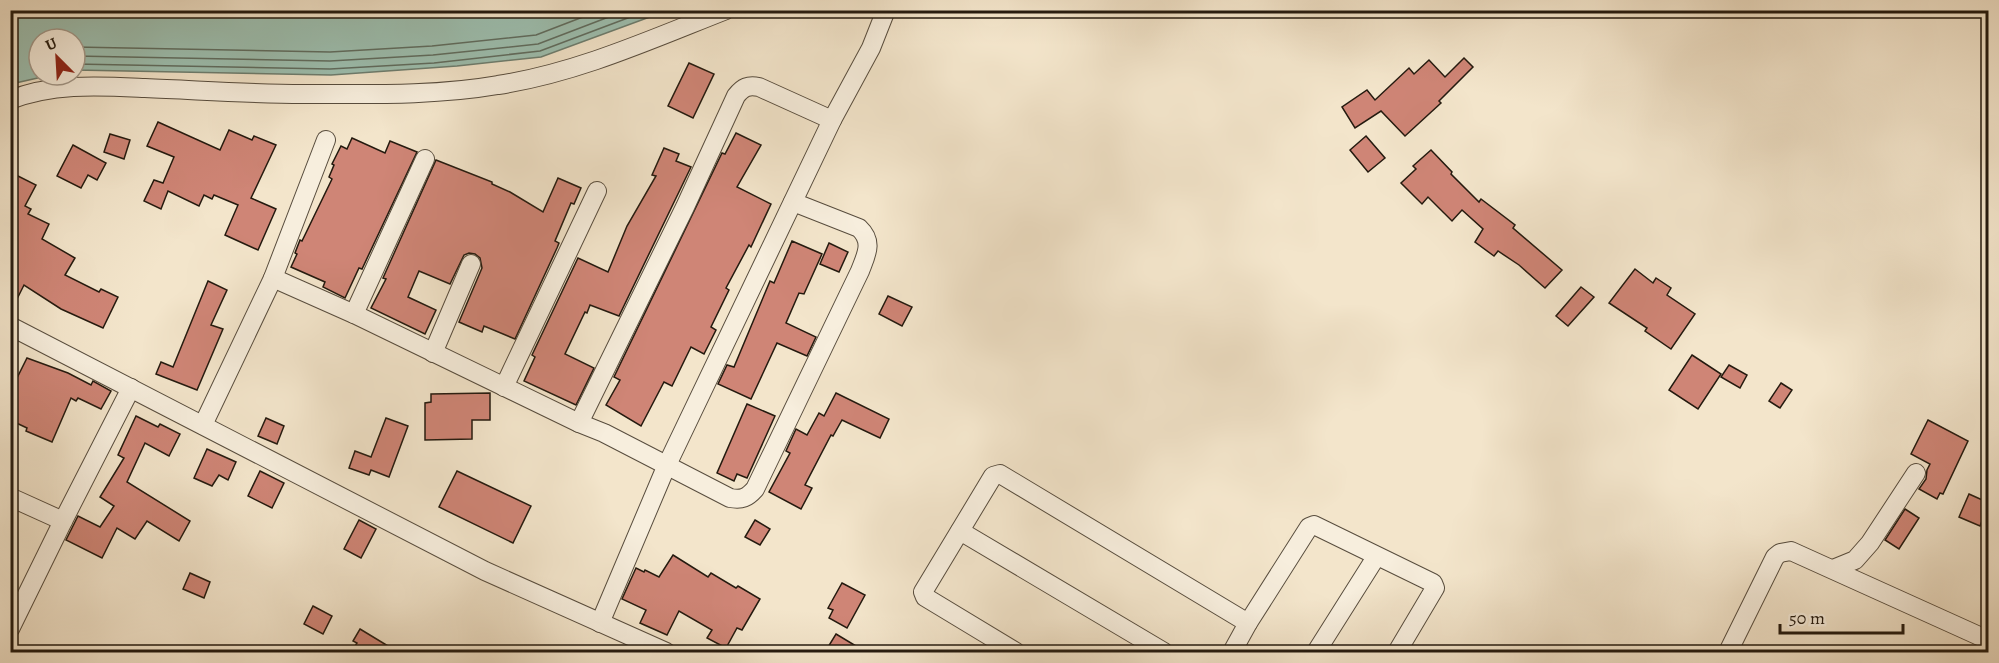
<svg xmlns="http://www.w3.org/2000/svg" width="1999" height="663" font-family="Alegreya,serif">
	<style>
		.water { fill: #9dc0b1; stroke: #6d7e70; stroke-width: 1.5 }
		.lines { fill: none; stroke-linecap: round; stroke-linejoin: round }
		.shore { stroke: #606d60; stroke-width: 1.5 }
		.building { fill: #cf8576; stroke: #241a0f; stroke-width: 1.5 }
		.minor-casing { stroke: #584d3e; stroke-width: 20 }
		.minor { stroke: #f7eedd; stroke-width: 18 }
	</style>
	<rect width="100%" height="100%" fill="#f3e5cb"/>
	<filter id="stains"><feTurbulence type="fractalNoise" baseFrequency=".00333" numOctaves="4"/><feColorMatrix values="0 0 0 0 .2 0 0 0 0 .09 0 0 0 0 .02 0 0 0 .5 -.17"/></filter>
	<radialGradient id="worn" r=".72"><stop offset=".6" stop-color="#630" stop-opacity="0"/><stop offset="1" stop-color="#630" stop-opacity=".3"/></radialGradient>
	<path class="water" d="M10,11L11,10L666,11L541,57L457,66L331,75L75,70V39H39V75H51L11,84Z"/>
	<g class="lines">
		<g class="shore">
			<path d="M75,47L330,52L432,46L536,35L601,10"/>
			<path d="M75,56L330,61L433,55L538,44L627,10"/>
			<path d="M75,64L330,69L434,63L540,51L649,10"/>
		</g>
	</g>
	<g class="building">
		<path d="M1464,58L1473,67L1439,101L1441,103L1405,136L1381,111L1355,128L1342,107L1367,90L1375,100L1409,68L1414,74L1429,60L1445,77Z"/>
		<path d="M689,63L714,74L693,118L668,106Z"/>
		<path d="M158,122L220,150L229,130L252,140L254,136L276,145L251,198L276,209L258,250L225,235L238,205L214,195L212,199L204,195L199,206L168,191L161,209L144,201L154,180L163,183L174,157L147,146Z"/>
		<path d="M736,133L761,145L737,187L771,204L751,247L749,245L726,288L729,290L711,327L716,330L704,354L691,347L672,386L664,382L641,426L606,405L620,380L614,377L722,153L725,154Z"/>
		<path d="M110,134L130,140L124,159L104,152Z"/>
		<path d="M1366,136L1385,158L1368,172L1350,150Z"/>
		<path d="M352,138L385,153L390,141L417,152L362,269L359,268L345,298L323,287L325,282L291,267L297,254L295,253L300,240L302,241L332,179L329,177L334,165L332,164L341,146L347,149Z"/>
		<path d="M73,145L106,163L97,180L88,175L81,188L57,176Z"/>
		<path d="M664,148L679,154L676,161L691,167L619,316L590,305L587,313L585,312L565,354L594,368L576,405L524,381L535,357L532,355L578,258L608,272L627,226L656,176L652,175Z"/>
		<path d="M1431,150L1452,172L1451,174L1479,202L1481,199L1515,225L1513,228L1562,270L1545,288L1519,265L1498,251L1494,256L1475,242L1483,229L1462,210L1452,221L1428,197L1422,204L1401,183L1416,169L1413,166Z"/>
		<path d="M436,160L492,182V184L510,192L543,212L558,178L581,188L574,204L571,203L555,241L559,243L557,248L515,339L484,326L482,332L459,322L482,268L480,258L475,254L469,253L464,255L450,284L419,271L408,297L436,310L425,334L371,308L386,279L383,278Z"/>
		<path d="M14,174L36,185L25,206L31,209L28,214L49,224L42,239L75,258L65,275L99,292L101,289L118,297L103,328L61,309L24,285L10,313V181Z"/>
		<path d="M792,241L822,254L804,294L799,293L786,323L816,337L807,356L777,343L751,399L718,384L727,365L734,367L770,281L774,283Z"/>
		<path d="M829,243L848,252L839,272L820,264Z"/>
		<path d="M1635,269L1653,283L1656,278L1671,288L1667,295L1695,314L1671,349L1645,331L1647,328L1609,303Z"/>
		<path d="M208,281L227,290L211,325L223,329L197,390L156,374L161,362L173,367Z"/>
		<path d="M1581,287L1594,297L1568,326L1556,316Z"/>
		<path d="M888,296L912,307L902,326L879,314Z"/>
		<path d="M1692,355L1721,374L1698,409L1669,390Z"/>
		<path d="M27,358L68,373L91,385L93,381L111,391L101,409L78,398L76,401L71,398L52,442L26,431L27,428L10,420V392Z"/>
		<path d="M1729,365L1747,375L1740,388L1721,377Z"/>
		<path d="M1781,383L1792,390L1780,408L1769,401Z"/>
		<path d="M490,393V420H472V439L425,440V403L431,402V394Z"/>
		<path d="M836,393L889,419L880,438L842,420L833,436L831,435L805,485L812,488L801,509L769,492L790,453L786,451L796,429L807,435L819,413L824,416Z"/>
		<path d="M747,404L775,416L747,478L737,474L734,481L717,473Z"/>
		<path d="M136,416L158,427L160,424L180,434L169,456L145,443L127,482L190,521L179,541L147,521L135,539L117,528L102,558L66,540L78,516L100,527L114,506L100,497L124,458L118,455Z"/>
		<path d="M266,418L284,426L277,444L258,436Z"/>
		<path d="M386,418L408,426L389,477L371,470L369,475L349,468L355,451L371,457Z"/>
		<path d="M1928,420L1968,441L1943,494L1940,493L1937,499L1919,489L1926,479L1927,470L1930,464L1911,454Z"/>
		<path d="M207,449L236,462L228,480L219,475L212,486L194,478Z"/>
		<path d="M260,471L284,483L272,508L248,496Z"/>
		<path d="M457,471L531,506L513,543L439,507Z"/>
		<path d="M1969,494L1989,503L1980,526L1959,517Z"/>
		<path d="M1905,509L1919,518L1899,549L1885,540Z"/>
		<path d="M359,520L376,529L361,558L344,549Z"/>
		<path d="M755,520L770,529L760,545L745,537Z"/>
		<path d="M673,555L708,577L711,573L736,588L738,586L760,599L742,630L737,628L726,648L707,638L712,630L679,611L667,635L640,623L646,610L622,599L636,568L644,572L645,570L659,577Z"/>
		<path d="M190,573L210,582L204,598L183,589Z"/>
		<path d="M842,583L865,595L847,628L829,618L833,610L828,608Z"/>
		<path d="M313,606L332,616L323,634L304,624Z"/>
		<path d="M360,629L398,652H351L357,643L353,641Z"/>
		<path d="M836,634L866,652H825Z"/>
	</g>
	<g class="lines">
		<g class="minor-casing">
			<g id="minor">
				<path d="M10,100C53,83 99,86 145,88C197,90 251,94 303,94C368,94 435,96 498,85C577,73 652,39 726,10"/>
				<path d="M273,278L354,314L579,423L604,433L730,498C742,500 747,498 755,489L860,271C866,255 874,242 859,228L793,202"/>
				<path d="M354,314L425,159"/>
				<path d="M10,326L485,571L666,652"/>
				<path d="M433,353L471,264"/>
				<path d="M504,387L597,191"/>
				<path d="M579,423L685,207L736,96C743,87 748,85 759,87L832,120"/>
				<path d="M203,425L273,278L326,140"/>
				<path d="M10,497L63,521"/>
				<path d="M960,531L1164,652"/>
				<path d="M1833,569L1855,560L1870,543L1916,473"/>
				<path d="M600,623L666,467L832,120L871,48L886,10"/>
				<path d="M1248,623L1309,527L1314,525L1433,583L1435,588L1397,652"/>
				<path d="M10,629L63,521L131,388"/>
				<path d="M1016,652L925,597L923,592L993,476L1000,474L1248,623L1232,652"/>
				<path d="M1316,652L1376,557"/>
				<path d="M1728,652L1775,557L1780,553L1791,551L1988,640"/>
			</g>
		</g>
		<use href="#minor" class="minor"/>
	</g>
	<rect width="1999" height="663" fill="none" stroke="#f3e5cb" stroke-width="36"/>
	<rect x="12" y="12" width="1975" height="639" fill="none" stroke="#241a0f" stroke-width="3"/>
	<rect x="18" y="18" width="1963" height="627" fill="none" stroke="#241a0f" stroke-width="1.5"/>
	<g transform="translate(57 57) rotate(336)"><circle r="28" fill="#f7eedd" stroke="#a3998b" stroke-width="1.5"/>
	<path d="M0-4.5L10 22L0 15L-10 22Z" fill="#8f2418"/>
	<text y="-9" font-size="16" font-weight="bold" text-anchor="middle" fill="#241a0f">U</text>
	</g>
	<path d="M1780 624v9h123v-9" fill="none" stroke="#241a0f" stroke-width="3"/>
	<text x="1789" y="624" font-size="18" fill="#241a0f" stroke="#f7eedd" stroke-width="4.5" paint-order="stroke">50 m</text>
	<rect width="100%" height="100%" filter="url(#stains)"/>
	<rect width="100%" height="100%" fill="url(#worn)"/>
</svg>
